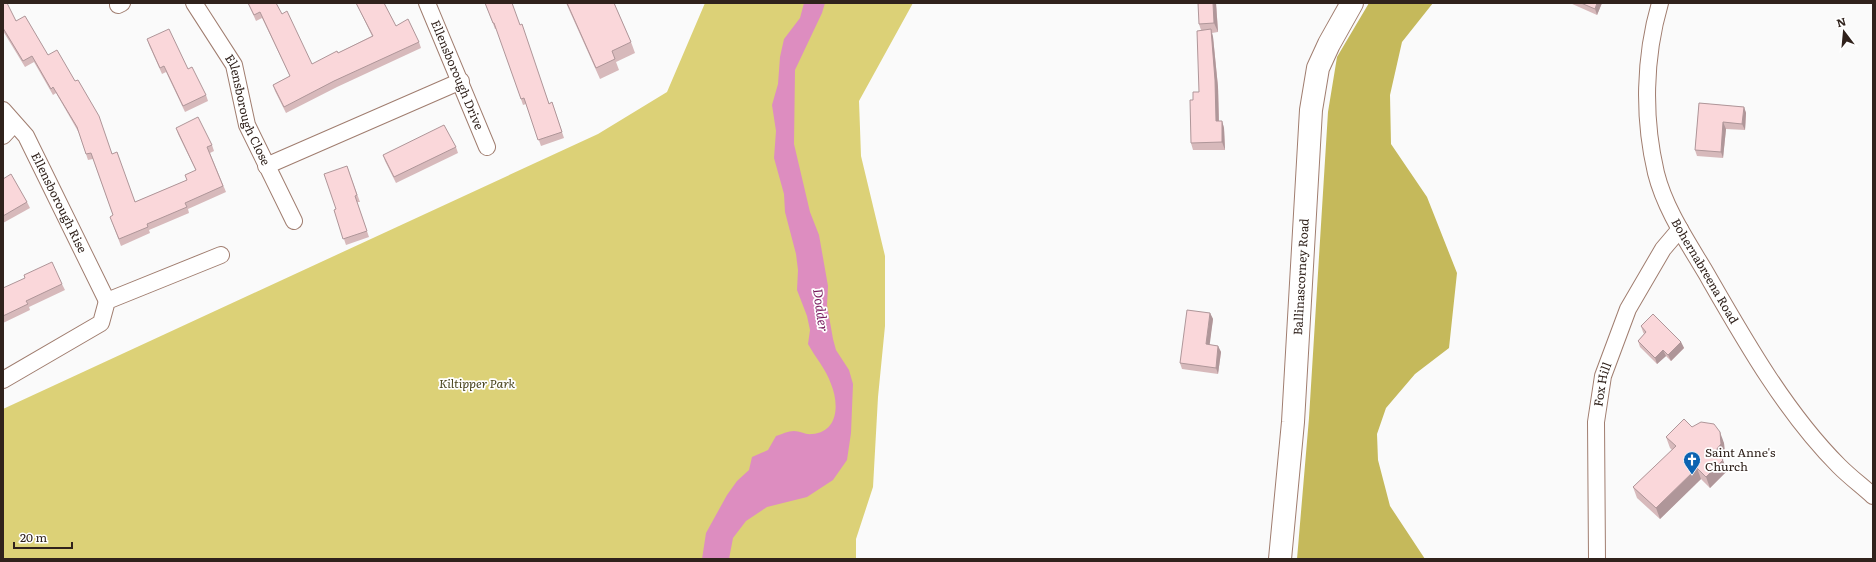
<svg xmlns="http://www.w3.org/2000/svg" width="1876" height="562" font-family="Literata,serif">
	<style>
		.green { fill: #dcd177 }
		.forest { fill: #c5b95b }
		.water { fill: #dd8dc0 }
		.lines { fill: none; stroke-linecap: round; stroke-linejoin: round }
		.minor-casing { stroke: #a07d6f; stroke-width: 18 }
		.secondary-casing { stroke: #a07d6f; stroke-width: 24 }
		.minor { stroke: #fff; stroke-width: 16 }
		.secondary { stroke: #fff; stroke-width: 22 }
		.wall { fill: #d7b9bb }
		.shaded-wall { fill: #af9699 }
		.building { fill: #fad7da; stroke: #af9699 }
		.labels { text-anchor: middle; stroke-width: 3.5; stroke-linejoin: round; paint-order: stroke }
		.street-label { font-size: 12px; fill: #30221c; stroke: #fff }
		.park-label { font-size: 12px; font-style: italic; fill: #48431b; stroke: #fff }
		.poi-label { font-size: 12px; fill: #30221c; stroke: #fff; text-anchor: start }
		.water-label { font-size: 13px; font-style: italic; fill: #771a5d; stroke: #fff }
	</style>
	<rect width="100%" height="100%" fill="#fafafa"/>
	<path class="green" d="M705,3H913L859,101L861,156L885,256V326L878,397L873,487L856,539V559H3V409L598,134L667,92Z"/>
	<path class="forest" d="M1369,3H1433L1402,42L1390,95L1391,144L1427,197L1457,273L1449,348L1415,374L1386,408L1377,434L1378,460L1390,506L1425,559H1297L1309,418L1328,112L1337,57Z"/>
	<path class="water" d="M804,3H825L822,13L795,70L794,144L810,212L819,235L828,286L827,305L833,339L836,350L849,370L853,384L851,433L847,460L833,480L807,497L767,507L746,521L733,538L729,559H702L706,533L727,495L737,481L749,470L752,457L768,450L776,436C782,434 788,431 794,431C800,431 806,435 812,434C839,432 839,403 831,384C826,369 815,357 808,344L810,330L807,316L797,290L798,270L796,254L785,212L784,194L774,158L776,131L772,105L778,84L780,57L784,39L800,18Z"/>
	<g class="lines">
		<g class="minor-casing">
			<g id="minor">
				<path id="s1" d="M194,3L234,65L247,125L294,221"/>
				<path id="s2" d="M427,3L487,147"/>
				<path id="s3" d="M1660,3C1644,58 1643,118 1656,173C1665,209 1687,241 1706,273C1744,339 1785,412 1839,466C1850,477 1862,486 1873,496"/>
				<path d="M118,5L122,3"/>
				<path id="s4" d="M3,110L26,136L107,301"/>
				<path d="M3,136L14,124"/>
				<path d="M266,166L461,81"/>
				<path d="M3,380L101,323L107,301L221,255"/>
				<path id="s5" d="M1597,559L1596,422L1603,376L1628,309L1663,249L1680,229"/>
			</g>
		</g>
		<g class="secondary-casing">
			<g id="secondary">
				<path id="s6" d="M1280,559L1293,422L1311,110L1318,68L1329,44L1352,3"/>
			</g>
		</g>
		<use href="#minor" class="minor"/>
		<use href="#secondary" class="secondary"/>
	</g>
	<g class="wall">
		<path d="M3,3L16,21L48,55L112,153L135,202L187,180L196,171L178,134L176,128L212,145L214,151L210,153L226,192L188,209L189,213L149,230L150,233L121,246L110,217L113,215L93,159L88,160L79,133L56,93L53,95L34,62L25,67L3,31Z"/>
		<path d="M248,3H276L282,14L312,64L338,53L372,36L356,3H384L396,26L419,42L421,48L337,87L286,113L275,91L273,85L290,76L262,18L256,21Z"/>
		<path d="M485,3L520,25L549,103L552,102L564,138L541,146L526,104L523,105L497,29H495Z"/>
		<path d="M566,3H614L631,42L635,53L616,62L619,70L600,79Z"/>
		<path d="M1216,3L1218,32L1212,33L1213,37L1218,87L1219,121H1222L1224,128L1225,150H1193L1191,143L1193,100L1199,92L1201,30L1199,24Z"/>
		<path d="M1570,3H1602L1597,15Z"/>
		<path d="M147,39L188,69L206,95L208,101L185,112L166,72L162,74L149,45Z"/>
		<path d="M1699,103L1744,107L1746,113L1745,130L1726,129L1723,158L1697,156L1695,150Z"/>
		<path d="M456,147L458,153L396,183L385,161L383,155Z"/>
		<path d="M347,166L360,202H357L369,237L346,245L334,210L336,209Z"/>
		<path d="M3,179L27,202L30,208L3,223Z"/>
		<path d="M62,284L65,290L29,307L30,310L3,323V288Z"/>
		<path d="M1210,313L1213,319L1209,345L1218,346L1221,352L1218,374L1182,369L1180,363Z"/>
		<path d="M1641,326L1681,342L1684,348L1671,361L1666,356L1657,364L1640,347L1638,341L1644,334L1643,332Z"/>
		<path d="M1692,427L1724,443L1725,455L1722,459L1727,471L1710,488L1701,479L1660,519L1637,498L1633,487L1672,450L1670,448L1666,437Z"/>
	</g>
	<g class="shaded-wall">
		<path d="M1213,3H1216L1218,32L1214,23Z"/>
		<path d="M1597,3H1602L1597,15L1595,9Z"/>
		<path d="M1211,29L1213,37L1218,87L1219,128L1216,121Z"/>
		<path d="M1744,107L1746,113L1745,130L1742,124Z"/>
		<path d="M1222,121L1224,128L1225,150L1222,142Z"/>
		<path d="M1723,122L1726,129L1723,158L1721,152Z"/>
		<path d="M1210,313L1213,319L1209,350L1206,344Z"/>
		<path d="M1681,342L1684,348L1671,361L1668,355Z"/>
		<path d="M1218,346L1221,352L1218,374L1216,368Z"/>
		<path d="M1663,350L1666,356L1657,364L1655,358Z"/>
		<path d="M1720,432L1724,443L1725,455L1720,461L1716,450Z"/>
		<path d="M1723,460L1727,471L1710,488L1706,477Z"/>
		<path d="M1697,468L1701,479L1660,519L1656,508Z"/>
	</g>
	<g class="building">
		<path d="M3,3H7L16,21L25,16L48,55L57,50L75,81L78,80L99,116L112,154L117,152L135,202L187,180L185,175L196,170L176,128L198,117L212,145L207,147L223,186L185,203L187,207L147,224L148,227L119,239L110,217L113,215L91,153L86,154L77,127L53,87L51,89L32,56L23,61L3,28Z"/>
		<path d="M248,3H276L282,14L287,11L312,64L337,51L338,53L373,36L356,3H384L396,26L408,19L419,42L334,81L284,107L273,85L290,76L260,12L254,15Z"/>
		<path d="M485,3H512L520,25L522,24L549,104L552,102L562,132L538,140L524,98L521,99L494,23H493Z"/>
		<path d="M567,3H614L631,42L612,51L615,59L596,68Z"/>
		<path d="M1198,3H1213L1214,23L1199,24Z"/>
		<path d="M1581,3H1597L1595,9Z"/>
		<path d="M169,29L188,69L192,67L206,95L183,106L164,66L160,68L147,39Z"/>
		<path d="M1211,29L1215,80L1216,121H1222V142L1191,143L1190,100H1193V92H1199L1197,31Z"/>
		<path d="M1699,103L1744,107L1742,124L1723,122L1721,152L1695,150Z"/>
		<path d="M444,125L456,147L394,177L383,155Z"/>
		<path d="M347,166L357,195L355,196L367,231L343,239L334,210L336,209L324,174Z"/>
		<path d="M11,174L27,202L3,216V179Z"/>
		<path d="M52,262L62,284L26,301L28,304L3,316V288L25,278L24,275Z"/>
		<path d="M1187,310L1210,313L1206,344L1218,346L1216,368L1180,363Z"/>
		<path d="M1653,314L1681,342L1668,355L1663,350L1655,358L1638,341L1646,332L1641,326Z"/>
		<path d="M1684,419L1692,427L1701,422L1714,424L1720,432L1721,444L1716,450L1723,460L1706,477L1697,468L1656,508L1633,487L1676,446L1666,437Z"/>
	</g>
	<defs>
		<g id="church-pin" transform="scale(0.9)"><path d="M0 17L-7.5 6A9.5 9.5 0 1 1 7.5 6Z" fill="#0b63b1" stroke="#fff"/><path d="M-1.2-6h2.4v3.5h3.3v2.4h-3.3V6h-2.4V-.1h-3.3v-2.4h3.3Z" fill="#fff"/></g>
	</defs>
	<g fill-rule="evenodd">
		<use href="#church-pin" x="1692" y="460"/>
	</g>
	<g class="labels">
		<g class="street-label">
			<text dy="4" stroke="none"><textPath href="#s2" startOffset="78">Ellensborough Drive</textPath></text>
			<text dy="4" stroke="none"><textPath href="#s1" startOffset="121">Ellensborough Close</textPath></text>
			<text dy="4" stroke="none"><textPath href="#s4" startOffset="109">Ellensborough Rise</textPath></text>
			<text dy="4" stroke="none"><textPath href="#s3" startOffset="282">Bohernabreena Road</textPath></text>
			<text dy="4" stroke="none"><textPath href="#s6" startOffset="283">Ballinascorney Road</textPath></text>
			<text dy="4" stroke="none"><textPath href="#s5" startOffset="175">Fox Hill</textPath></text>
		</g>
		<g class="park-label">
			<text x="477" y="388">Kiltipper Park</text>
		</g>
		<g class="poi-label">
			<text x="1705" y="457">Saint Anne's<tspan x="1705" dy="14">Church</tspan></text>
		</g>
		<g class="water-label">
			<text transform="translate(821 310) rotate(82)" y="5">Dodder</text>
		</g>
	</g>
	<rect width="1876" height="562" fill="none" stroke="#30221c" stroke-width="8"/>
	<g transform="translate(1844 32) rotate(344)" stroke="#ffffff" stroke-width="3" paint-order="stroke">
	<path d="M0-3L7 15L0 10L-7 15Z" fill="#30221c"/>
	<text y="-6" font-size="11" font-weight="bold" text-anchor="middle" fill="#30221c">N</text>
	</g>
	<path d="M14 542v6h58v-6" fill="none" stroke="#30221c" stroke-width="2"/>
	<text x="20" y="542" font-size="12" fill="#30221c" stroke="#ffffff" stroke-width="3" paint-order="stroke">20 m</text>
</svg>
